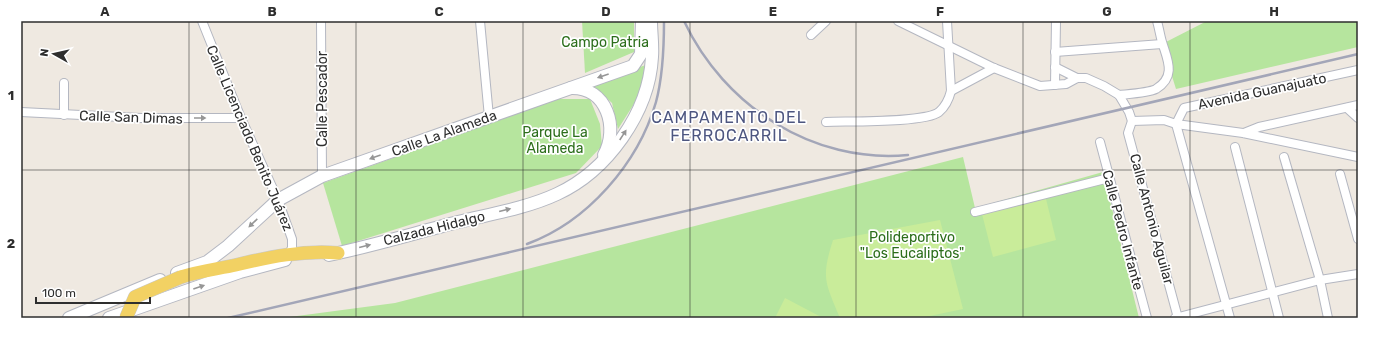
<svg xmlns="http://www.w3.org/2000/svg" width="1379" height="339" font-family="Rubik,sans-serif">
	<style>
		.green { fill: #b6e59e }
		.pitch { fill: #c9ec9a }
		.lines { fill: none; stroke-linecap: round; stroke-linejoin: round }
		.street-casing { stroke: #b4b7c1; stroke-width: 10 }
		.secondary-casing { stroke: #b4b7c1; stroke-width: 14 }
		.primary-casing { stroke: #c9c9c9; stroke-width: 14 }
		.street { stroke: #fff; stroke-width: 8 }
		.secondary { stroke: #fff; stroke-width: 12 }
		.primary { stroke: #f2d163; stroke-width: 13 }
		.rail { stroke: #a3a6b8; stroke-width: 2.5 }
		.primary-bridge-casing { stroke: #c9c9c9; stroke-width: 14; stroke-linecap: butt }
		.primary-bridge { stroke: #f2d163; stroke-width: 13 }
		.oneway { fill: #969696 }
		.grid { fill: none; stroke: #2e2e2e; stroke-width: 1; stroke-opacity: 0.55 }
		.labels { text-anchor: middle; stroke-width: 3.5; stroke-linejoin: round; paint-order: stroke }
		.park-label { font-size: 14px; fill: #2c6e1b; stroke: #fff }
		.street-label { font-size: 14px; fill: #2e2e2e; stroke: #fff }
		.quarter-label { font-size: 16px; letter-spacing: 1px; fill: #4d5680; stroke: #fff }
		.neatline { fill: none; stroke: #2e2e2e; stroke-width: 1.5 }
		.grid-label { font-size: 13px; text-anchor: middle; font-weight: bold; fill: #2e2e2e }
	</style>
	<rect width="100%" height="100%" fill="#efe9e1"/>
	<g class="green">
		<path d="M582,21H634V52L585,73Z"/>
		<path d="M1207,21H1358V47L1176,89L1162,44Z"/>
		<path d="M646,65L639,96L618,129L612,103L590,83Z"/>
		<path d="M558,99H590L600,124L602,146L576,173L342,246L323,183Z"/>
		<path d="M963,157L975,208L1103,172L1139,318H282L395,303Z"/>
	</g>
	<g class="pitch">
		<path d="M1046,199L1056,240L993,257L982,214Z"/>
		<path d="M940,220L963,309L920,318H840C825,282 821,278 833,240Z"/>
		<path d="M785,298L823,318H775Z"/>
	</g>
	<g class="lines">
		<g class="street-casing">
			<g id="street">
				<path d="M202,21L241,118L278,200L292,239V248L288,255"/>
				<path d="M321,21L322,176"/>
				<path d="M480,21L489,117"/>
				<path d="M898,21L994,68L1040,86L1066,84L1077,78H1086L1104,86L1119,95L1129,112L1132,121"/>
				<path d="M811,35L826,21"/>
				<path d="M1055,52L1162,44"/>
				<path d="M1055,67L1077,78"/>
				<path d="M1055,85L1056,21"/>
				<path d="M951,91L994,68"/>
				<path d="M1119,95C1128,94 1148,93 1156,89C1177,76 1167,59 1162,42C1160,35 1159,28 1157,21"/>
				<path d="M1347,108L1358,118"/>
				<path d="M21,112L141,118H241"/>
				<path d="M64,115V83"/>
				<path d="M1132,121L1164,120L1176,124L1243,133L1358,157"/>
				<path d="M1132,121L1128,133L1178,318"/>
				<path d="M826,122C847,121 925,123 939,112C946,106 949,99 951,91L947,21"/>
				<path d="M1244,133L1259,127L1358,105"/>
				<path d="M1100,142L1147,318"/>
				<path d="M1235,147L1279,318"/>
				<path d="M1284,157L1320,280L1328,318"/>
				<path d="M1340,174L1358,239"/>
				<path d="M975,212L1109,178"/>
				<path d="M1175,318L1320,280L1358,274"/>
				<path d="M1230,318L1176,124L1184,108L1358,70"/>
			</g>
		</g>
		<g class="secondary-casing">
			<g id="secondary">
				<path d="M571,88C607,87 619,128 604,155"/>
				<path d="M329,255C372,246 415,233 458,222C491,214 527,208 557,194C607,171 649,113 652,57C653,45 651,33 651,21"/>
				<path d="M177,273L207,262L228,246L278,200L322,176L633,66L641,54L642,21"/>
				<path d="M69,318L160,280"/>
				<path d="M109,318L240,272L285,260"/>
			</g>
		</g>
		<g class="primary-casing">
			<path id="primary" d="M181,277C200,271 218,269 236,265C269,257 303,250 338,253"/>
		</g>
		<use href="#street" class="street"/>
		<use href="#secondary" class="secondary"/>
		<use href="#primary" class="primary"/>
		<g class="rail">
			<path d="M684,21C724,106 813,164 908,155"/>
			<path d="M527,244C587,222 638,164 656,102C663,76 664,48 664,21"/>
			<path d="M228,318L1358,54"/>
		</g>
		<g class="primary-bridge-casing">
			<path id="primary-bridge" d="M126,318L135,297L181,277"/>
		</g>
		<use href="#primary-bridge" class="primary-bridge"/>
	</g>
	<defs><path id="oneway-solid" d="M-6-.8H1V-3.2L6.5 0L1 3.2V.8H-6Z"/></defs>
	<g class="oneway">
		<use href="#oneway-solid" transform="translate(603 76) rotate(161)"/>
		<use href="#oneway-solid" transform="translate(200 118)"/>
		<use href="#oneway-solid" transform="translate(623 135) rotate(-57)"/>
		<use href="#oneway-solid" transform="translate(375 157) rotate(160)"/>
		<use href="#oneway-solid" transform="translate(505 210) rotate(-14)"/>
		<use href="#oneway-solid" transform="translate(253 223) rotate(136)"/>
		<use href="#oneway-solid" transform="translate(365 246) rotate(-14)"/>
		<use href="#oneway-solid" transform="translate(199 287) rotate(-19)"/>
	</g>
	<path class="grid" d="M189,21V318M356,21V318M523,21V318M690,21V318M856,21V318M1023,21V318M1190,21V318M21,170H1358"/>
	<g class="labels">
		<g class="park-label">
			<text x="605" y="47">Campo Patria</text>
			<text x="555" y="137">Parque La<tspan x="555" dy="16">Alameda</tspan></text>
			<text x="912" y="242">Polideportivo<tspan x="912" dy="16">"Los Eucaliptos"</tspan></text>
		</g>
		<g class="street-label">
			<text transform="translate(1262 91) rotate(-12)" y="5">Avenida Guanajuato</text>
			<text transform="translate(322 99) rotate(-90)" y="5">Calle Pescador</text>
			<text transform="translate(131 117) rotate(2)" y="5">Calle San Dimas</text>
			<text transform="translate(444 133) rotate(-20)" y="5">Calle La Alameda</text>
			<text transform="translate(250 138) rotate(67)" y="5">Calle Licenciado Benito Juárez</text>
			<text transform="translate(1152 219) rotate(75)" y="5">Calle Antonio Aguilar</text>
			<text transform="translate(434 228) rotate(-14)" y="5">Calzada Hidalgo</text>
			<text transform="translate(1123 230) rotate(75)" y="5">Calle Pedro Infante</text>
		</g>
		<g class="quarter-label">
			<text x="729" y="123">CAMPAMENTO DEL<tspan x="729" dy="18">FERROCARRIL</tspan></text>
		</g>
	</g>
	<rect width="1379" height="339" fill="none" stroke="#ffffff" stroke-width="44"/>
	<g transform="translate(54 54) rotate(278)" stroke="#ffffff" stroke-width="3" paint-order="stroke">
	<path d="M0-3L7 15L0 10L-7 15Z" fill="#2e2e2e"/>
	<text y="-6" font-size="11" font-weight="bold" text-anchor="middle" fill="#2e2e2e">N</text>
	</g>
	<path d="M36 297v6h114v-6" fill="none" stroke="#2e2e2e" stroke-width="2"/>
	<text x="42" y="297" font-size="12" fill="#2e2e2e" stroke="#ffffff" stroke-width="3" paint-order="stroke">100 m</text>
	<rect x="22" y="22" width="1335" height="295" class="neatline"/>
	<g class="grid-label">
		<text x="105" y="16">A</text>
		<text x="272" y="16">B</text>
		<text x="439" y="16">C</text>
		<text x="606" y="16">D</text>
		<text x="773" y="16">E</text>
		<text x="940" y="16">F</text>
		<text x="1107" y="16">G</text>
		<text x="1274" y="16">H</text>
		<text x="11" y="100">1</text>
		<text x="11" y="248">2</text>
	</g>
</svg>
